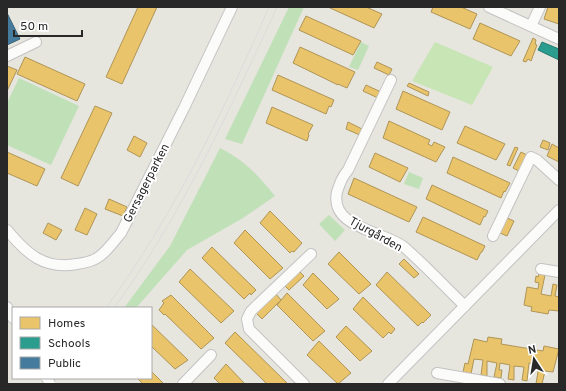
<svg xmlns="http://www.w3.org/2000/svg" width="566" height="391" font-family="Overpass,sans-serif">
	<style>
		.green { fill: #c0e1b8 }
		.pitch { fill: #c8e5b6 }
		.homes { fill: #e9c46a; stroke: #af9556 }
		.schools { fill: #2a9d8f; stroke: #297a70 }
		.public { fill: #457b9d; stroke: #3c627a }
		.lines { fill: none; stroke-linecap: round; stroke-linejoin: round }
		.minor-casing { stroke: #c4c3c3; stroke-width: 12 }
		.minor { stroke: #fbfbfa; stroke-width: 10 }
		.tram { stroke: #dddcdd; stroke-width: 1 }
		.minor-bridge-casing { stroke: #c4c3c3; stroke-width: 12; stroke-linecap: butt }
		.minor-bridge { stroke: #fbfbfa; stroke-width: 10 }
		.labels { text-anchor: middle; stroke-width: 4; stroke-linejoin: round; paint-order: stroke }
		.street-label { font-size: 12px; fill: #282828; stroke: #fff }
	</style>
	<rect width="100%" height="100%" fill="#e6e5de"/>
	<g class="green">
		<path d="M289,7H304L242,144L225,139Z"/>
		<path d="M361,42L369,46L358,70L349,67Z"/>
		<path d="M19,78L79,106L51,165L7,145V103Z"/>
		<path d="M220,148C245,161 257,174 275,196L243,218L187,250L136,308H124L170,246Z"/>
		<path d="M409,172L423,178L419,189L404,184Z"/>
		<path d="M329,215L345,230L335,241L319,224Z"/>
	</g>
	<path class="pitch" d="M435,42L493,67L472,105L412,81Z"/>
	<g class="homes">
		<path d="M138,7H157L122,84L106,77Z"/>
		<path d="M328,7H366L382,14L374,28Z"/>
		<path d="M433,7H461L477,14L470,29L431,12Z"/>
		<path d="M548,7H559V24L544,19Z"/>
		<path d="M306,16L361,41L353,55L299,30Z"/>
		<path d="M480,23L520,41L511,56L473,39Z"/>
		<path d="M533,38L536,40L535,44L537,45L531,61L528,59L526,62L523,61Z"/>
		<path d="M300,47L355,72L347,88L338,84V85L293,63Z"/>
		<path d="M25,57L85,84L77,101L17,74Z"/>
		<path d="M377,62L392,69L389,75L374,68Z"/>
		<path d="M7,66L17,70L7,91Z"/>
		<path d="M278,75L334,100L331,107L329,106L326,114L272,90Z"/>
		<path d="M409,83L429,92L428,96L407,86Z"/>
		<path d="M366,85L381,92L378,98L363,91Z"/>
		<path d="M403,91L450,112L442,130L396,109Z"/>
		<path d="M95,106L112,113L78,186L61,178Z"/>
		<path d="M272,107L313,125L308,134L309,135L307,141L266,123Z"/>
		<path d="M389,121L430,140L428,144L432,146L434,142L445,147L436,162L383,138Z"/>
		<path d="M348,122L364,130L362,136L346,129Z"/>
		<path d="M465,126L505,144L496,160L457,143Z"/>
		<path d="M134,136L147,143L140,157L127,150Z"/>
		<path d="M543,140L550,143L548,150L540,147Z"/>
		<path d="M552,144L559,148V162L547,156Z"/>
		<path d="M515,147L518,148L510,166L507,165Z"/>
		<path d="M7,152L45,169L37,186L7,173Z"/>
		<path d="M521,152L527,155L519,171L513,168Z"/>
		<path d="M375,153L408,168L400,182L369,167Z"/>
		<path d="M453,157L510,183L505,192L504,191L501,198L447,173Z"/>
		<path d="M354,178L417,207L409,222L348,194Z"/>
		<path d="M432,185L488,211L485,217L484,216L480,225L426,199Z"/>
		<path d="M109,199L127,207L123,216L105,209Z"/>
		<path d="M85,208L97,214L87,235L75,230Z"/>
		<path d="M270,211L302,243L294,252L292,251L290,253L260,223Z"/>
		<path d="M423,217L485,246L482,252H481L477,260L416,232Z"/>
		<path d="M507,218L514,221L507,236L500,233Z"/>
		<path d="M48,223L62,230L56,240L43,233Z"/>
		<path d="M245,230L283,268L270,279L234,243Z"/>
		<path d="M212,247L256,290L251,295L250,293L244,299L202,258Z"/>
		<path d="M339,252L371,284L359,294L328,264Z"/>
		<path d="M404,259L419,274L414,278L399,264Z"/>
		<path d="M190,269L234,311L221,323L179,282Z"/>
		<path d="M299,271L304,276L289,290L284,285Z"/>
		<path d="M387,272L431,315L423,323L422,322L418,326L376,285Z"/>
		<path d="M313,273L339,299L327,309L303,285Z"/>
		<path d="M539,274L545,275L541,294L551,296L553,284L557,285L555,296L559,297V311L549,310L548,314L531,311L532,307L524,305L527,287L538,289L539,283L535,282L536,276L538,277Z"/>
		<path d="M287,293L325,331L313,341L277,305Z"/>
		<path d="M276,294L281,300L262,319L256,313Z"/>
		<path d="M171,295L214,338L201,349L165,314L164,315L159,310L164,303L162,301Z"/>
		<path d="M363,297L395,329L391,334L389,332L383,338L353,309Z"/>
		<path d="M151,324L188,360L175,369L151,346Z"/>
		<path d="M346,326L372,351L360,361L336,337Z"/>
		<path d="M235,332L288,384H267L225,343Z"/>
		<path d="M488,337L502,339L501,344L543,351L544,346L559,349L553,372L545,371L542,384H536L539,365L529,363L527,381L522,380L524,367L514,366V380L508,379L510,365L500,363L499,370H502L501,378L494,377L497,363L487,361V376L481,375L483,360L474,359L471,374L463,372L465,363L468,364L474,339L487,342Z"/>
		<path d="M319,341L351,373L338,384L307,355Z"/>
		<path d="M226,364L245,384H220L214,378Z"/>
		<path d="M151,371L164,384H143L137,378H151Z"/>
	</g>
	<path class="schools" d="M542,42L559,49V60L538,50Z"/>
	<path class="public" d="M7,13L20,39L7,45Z"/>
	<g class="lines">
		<g class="minor-casing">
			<g id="minor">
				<path d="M489,7L559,39"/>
				<path d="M531,26L540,7"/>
				<path d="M7,56L36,42"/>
				<path d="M391,80L348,170C342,177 340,183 337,192C329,228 384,231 404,247C425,265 445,287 465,306"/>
				<path d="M7,230C27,254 44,270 77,264C85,263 94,261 100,256C108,250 114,241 121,233L184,108L232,7"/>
				<path d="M493,236L531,157L537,160L559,180"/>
				<path d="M541,269L559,272"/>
				<path d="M7,307L13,318"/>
				<path d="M437,373L500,384"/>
				<path d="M183,384L211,355"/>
				<path d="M304,384L249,329L247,319L251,311L311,254"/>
				<path d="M388,384L559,210"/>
			</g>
		</g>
		<use href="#minor" class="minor"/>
		<g class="tram">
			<path d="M106,308C174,215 223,112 269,7"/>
			<path d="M114,308C182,215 229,111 277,7"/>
			<path d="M43,384L48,378"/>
			<path d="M51,384L57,378"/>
		</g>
		<g class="minor-bridge-casing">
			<path id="minor-bridge" d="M47,378L50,384"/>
		</g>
		<use href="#minor-bridge" class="minor-bridge"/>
	</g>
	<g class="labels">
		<g class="street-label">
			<text transform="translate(146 183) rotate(-63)" y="4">Gersagerparken</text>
			<text transform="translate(376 234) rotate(29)" y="4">Tjurgården</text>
		</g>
	</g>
	<rect width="566" height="391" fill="none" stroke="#282828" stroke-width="16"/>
	<rect x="12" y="307" width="140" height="72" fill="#ffffff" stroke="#a9a9a9"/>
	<rect x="20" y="317" width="20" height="12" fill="#e9c46a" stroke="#a9a9a9"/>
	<text x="48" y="327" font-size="12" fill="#282828">Homes</text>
	<rect x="20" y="337" width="20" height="12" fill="#2a9d8f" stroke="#a9a9a9"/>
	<text x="48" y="347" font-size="12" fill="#282828">Schools</text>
	<rect x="20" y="357" width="20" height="12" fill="#457b9d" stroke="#a9a9a9"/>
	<text x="48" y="367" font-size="12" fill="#282828">Public</text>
	<g transform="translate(534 359) rotate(348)" stroke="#ffffff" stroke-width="3" paint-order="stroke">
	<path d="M0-3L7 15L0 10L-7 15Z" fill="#282828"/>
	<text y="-6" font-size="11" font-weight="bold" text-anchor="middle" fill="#282828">N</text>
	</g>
	<path d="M14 30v6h68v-6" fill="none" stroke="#282828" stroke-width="2"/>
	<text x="20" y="30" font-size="12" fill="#282828" stroke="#ffffff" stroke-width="3" paint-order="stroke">50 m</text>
</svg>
